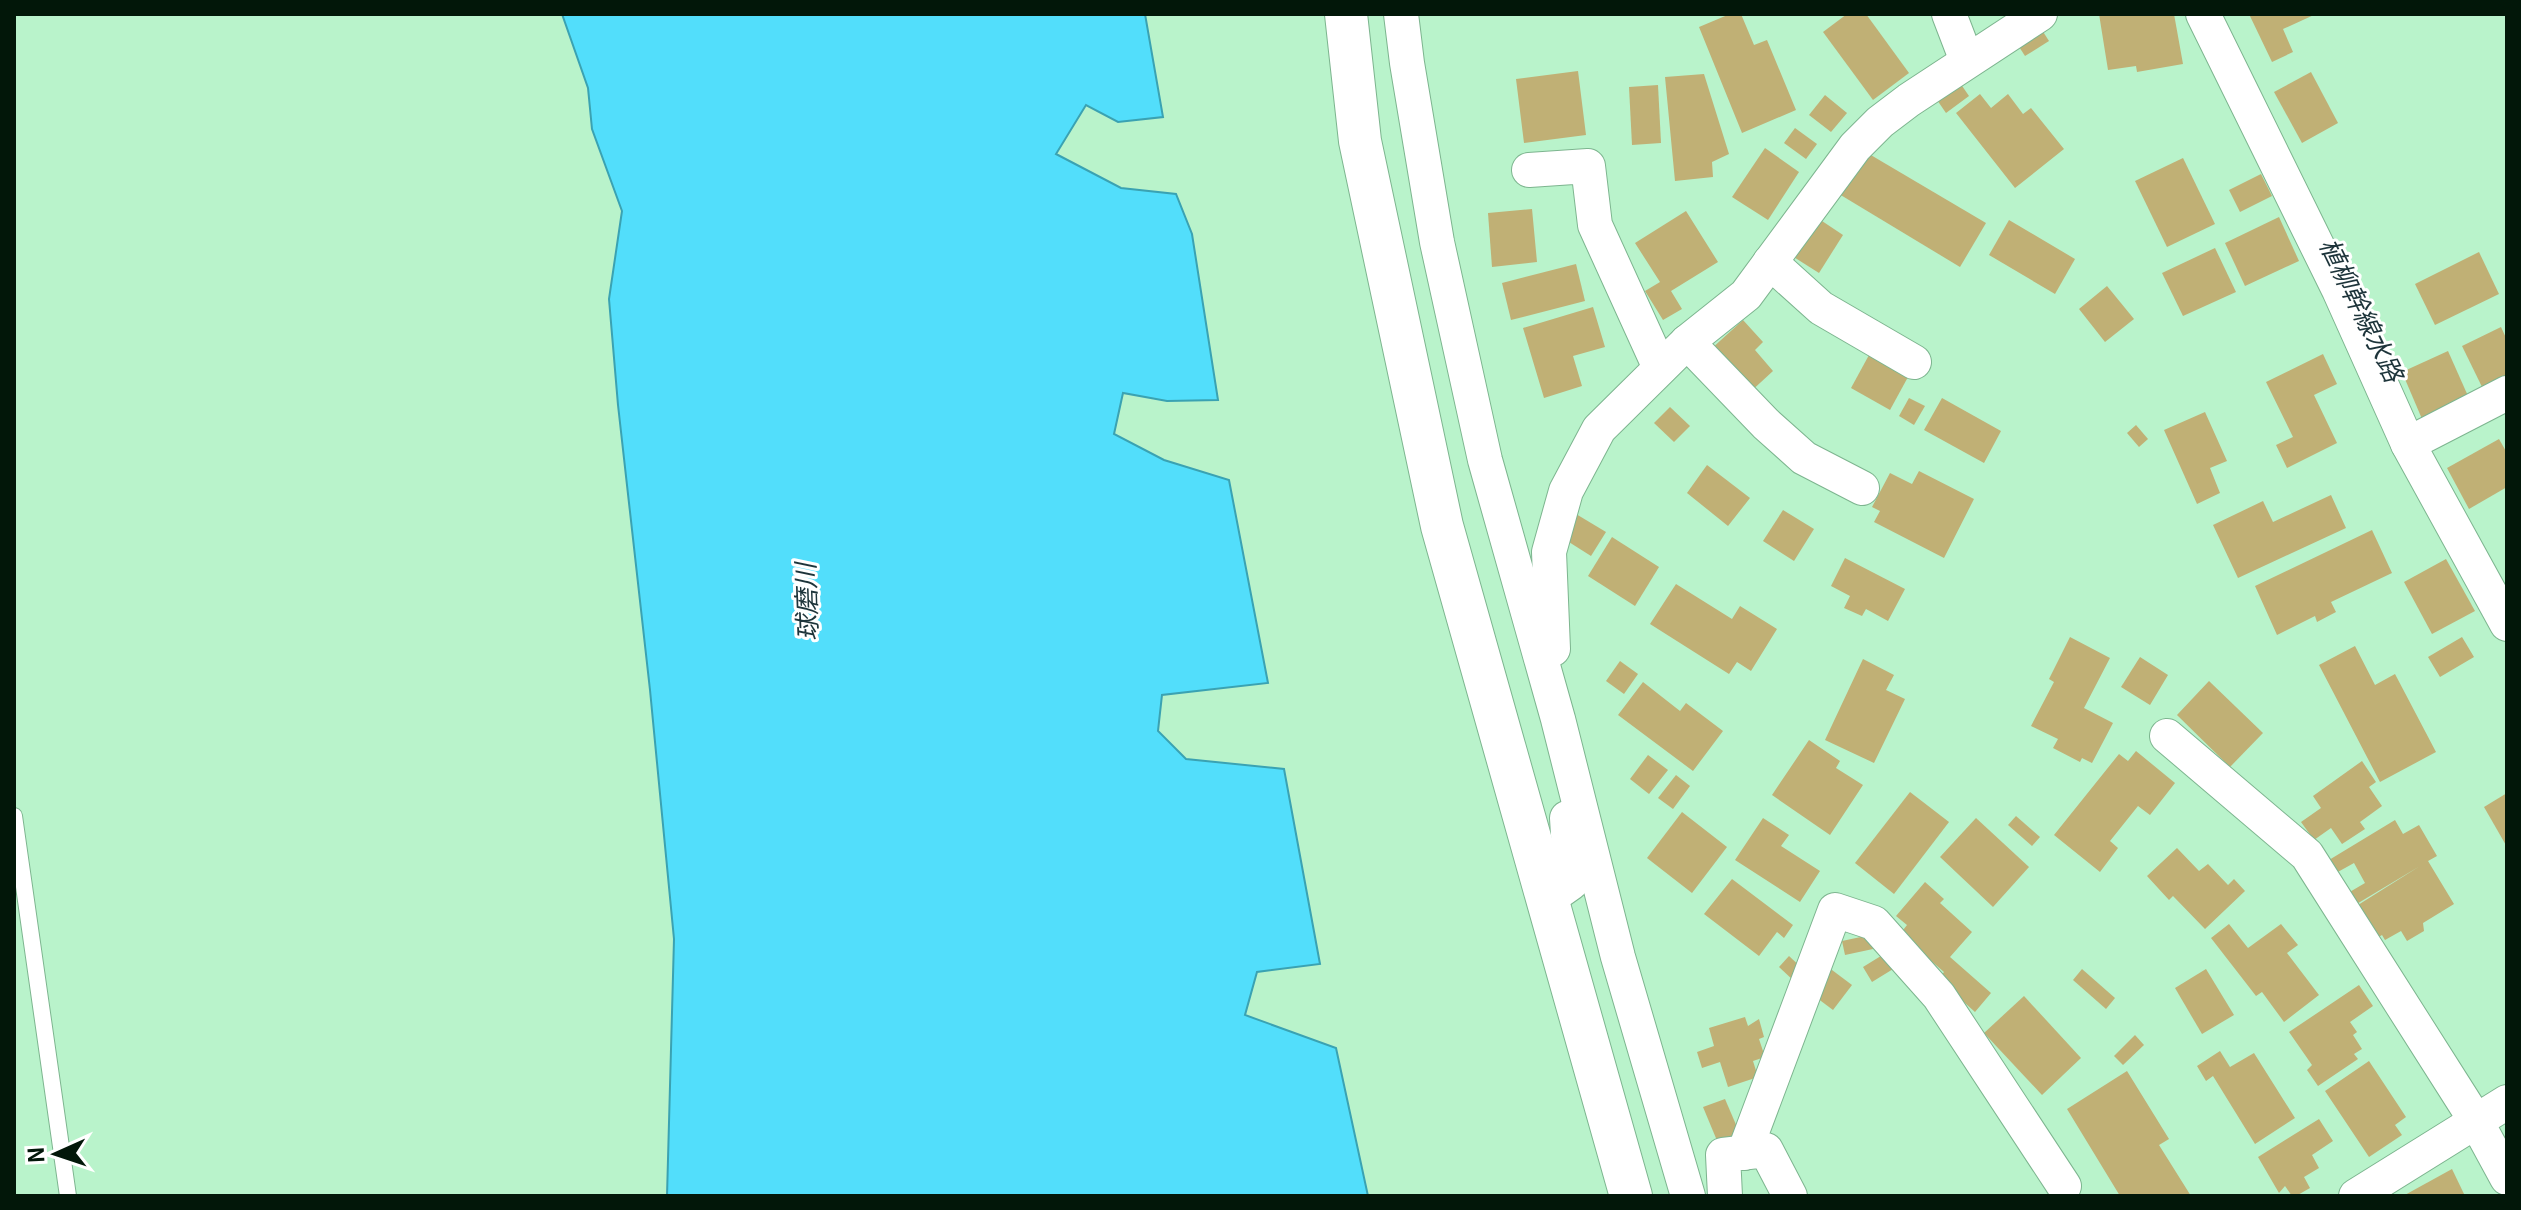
<svg xmlns="http://www.w3.org/2000/svg" width="2521" height="1210" font-family="Georgia,'Noto Sans JP',serif">
	<style>
		.water { fill: #52defb; stroke: #3aa2b2; stroke-width: 2 }
		.building { fill: #c0b075 }
		.lines { fill: none; stroke-linecap: round; stroke-linejoin: round }
		.service-casing { stroke: #7db58f; stroke-width: 18 }
		.minor-casing { stroke: #7db58f; stroke-width: 36 }
		.tertiary-casing { stroke: #7db58f; stroke-width: 44 }
		.service { stroke: #fff; stroke-width: 16 }
		.minor { stroke: #fff; stroke-width: 34 }
		.tertiary { stroke: #fff; stroke-width: 42 }
		.labels { text-anchor: middle; stroke-width: 6; stroke-linejoin: round; paint-order: stroke }
		.water-label { font-size: 26px; font-style: italic; fill: #1d343a; stroke: #fff }
	</style>
	<rect width="100%" height="100%" fill="#b9f3cb"/>
	<path class="water" d="M562,14H1145L1163,117L1118,122L1086,105L1056,154L1121,188L1176,194L1192,234L1218,400L1167,401L1123,393L1114,434L1164,460L1229,480L1268,683L1162,695L1158,731L1186,759L1284,769L1320,964L1257,972L1245,1015L1336,1048L1368,1196H667L674,939L650,690L618,405L609,299L622,211L592,129L588,88Z"/>
	<g class="building">
		<path d="M1730,14H1741L1754,45L1767,40L1796,110L1742,133L1699,27Z"/>
		<path d="M1847,14H1866L1909,73L1873,100L1823,32Z"/>
		<path d="M2099,14H2174L2183,64L2137,72L2136,66L2108,70Z"/>
		<path d="M2249,14H2316L2283,29L2293,52L2272,62Z"/>
		<path d="M2040,27L2049,41L2025,56L2016,42Z"/>
		<path d="M1578,71L1586,135L1524,143L1516,79Z"/>
		<path d="M2311,72L2338,123L2302,143L2274,92Z"/>
		<path d="M1704,74L1729,154L1712,162L1713,177L1675,181L1665,77Z"/>
		<path d="M1958,80L1969,96L1946,113L1935,97Z"/>
		<path d="M1658,85L1661,143L1632,145L1629,87Z"/>
		<path d="M1980,94L1991,108L2008,94L2023,114L2031,108L2064,149L2015,188L1956,113Z"/>
		<path d="M1825,95L1847,113L1831,132L1809,115Z"/>
		<path d="M1795,128L1817,144L1806,159L1784,143Z"/>
		<path d="M1765,148L1799,172L1768,220L1732,197Z"/>
		<path d="M1864,151L1986,223L1960,267L1839,194Z"/>
		<path d="M2183,158L2215,224L2167,247L2135,181Z"/>
		<path d="M2261,174L2272,196L2240,212L2229,190Z"/>
		<path d="M1532,209L1537,262L1492,267L1488,213Z"/>
		<path d="M1686,211L1718,262L1671,291L1682,309L1663,320L1645,291L1660,282L1635,243Z"/>
		<path d="M1813,215L1843,235L1819,273L1789,254Z"/>
		<path d="M2279,217L2299,261L2245,286L2225,243Z"/>
		<path d="M2009,220L2075,259L2055,294L1989,255Z"/>
		<path d="M2215,248L2236,292L2183,316L2162,273Z"/>
		<path d="M2479,252L2499,294L2435,325L2415,284Z"/>
		<path d="M1576,264L1585,301L1511,320L1502,283Z"/>
		<path d="M2107,286L2134,319L2105,342L2079,309Z"/>
		<path d="M1593,307L1605,347L1573,356L1582,386L1544,398L1523,328Z"/>
		<path d="M1743,320L1763,342L1755,350L1773,371L1748,394L1710,350Z"/>
		<path d="M2501,327L2507,340V379L2484,391L2462,346Z"/>
		<path d="M2448,351L2472,405L2425,426L2402,372Z"/>
		<path d="M2323,354L2337,384L2314,395L2337,443L2287,468L2276,445L2293,437L2266,382Z"/>
		<path d="M1869,355L1908,377L1890,410L1851,388Z"/>
		<path d="M1909,398L1925,406L1914,425L1899,416Z"/>
		<path d="M1942,398L2001,431L1984,463L1924,430Z"/>
		<path d="M1670,407L1690,426L1674,442L1654,423Z"/>
		<path d="M2205,412L2227,461L2210,468L2220,493L2197,504L2164,430Z"/>
		<path d="M2136,425L2148,439L2139,447L2127,433Z"/>
		<path d="M2499,439L2507,453V487L2469,509L2447,468Z"/>
		<path d="M1707,465L1750,498L1728,526L1687,493Z"/>
		<path d="M1919,471L1974,499L1944,558L1874,522L1880,511L1872,507L1890,473L1912,484Z"/>
		<path d="M2331,495L2346,528L2238,578L2213,525L2263,501L2273,522Z"/>
		<path d="M1783,510L1814,529L1794,561L1763,541Z"/>
		<path d="M1576,514L1606,532L1591,556L1561,537Z"/>
		<path d="M2372,530L2392,573L2331,602L2336,612L2317,622L2315,616L2277,635L2255,586Z"/>
		<path d="M1612,537L1659,567L1635,606L1588,576Z"/>
		<path d="M1845,558L1905,589L1888,621L1866,609L1862,616L1844,608L1850,596L1831,586Z"/>
		<path d="M2446,559L2475,611L2432,634L2404,582Z"/>
		<path d="M1676,584L1732,619L1740,606L1777,629L1751,671L1737,662L1729,674L1650,624Z"/>
		<path d="M2070,637L2110,658L2084,708L2113,723L2092,763L2082,758L2080,762L2053,748L2058,739L2031,726L2054,682L2049,679Z"/>
		<path d="M2462,637L2474,657L2440,677L2428,657Z"/>
		<path d="M2355,646L2375,685L2395,674L2436,752L2380,782L2319,665Z"/>
		<path d="M2140,657L2168,675L2150,705L2121,687Z"/>
		<path d="M1863,659L1894,675L1886,690L1905,699L1874,763L1825,740Z"/>
		<path d="M1620,661L1638,674L1624,694L1606,681Z"/>
		<path d="M2209,681L2263,733L2230,767L2177,715Z"/>
		<path d="M1643,682L1680,711L1686,703L1723,731L1693,771L1618,715Z"/>
		<path d="M1809,740L1840,761L1836,768L1863,785L1830,835L1772,795Z"/>
		<path d="M2136,751L2175,783L2150,815L2138,806L2110,841L2118,848L2100,872L2054,835L2119,754L2128,761Z"/>
		<path d="M1648,755L1668,770L1649,794L1630,779Z"/>
		<path d="M2362,761L2376,782L2369,787L2382,806L2360,822L2365,829L2342,844L2331,828L2314,840L2301,822L2321,808L2313,796Z"/>
		<path d="M1676,775L1690,786L1673,809L1658,798Z"/>
		<path d="M1910,792L1949,822L1894,894L1855,863Z"/>
		<path d="M2507,793V847L2484,807Z"/>
		<path d="M1682,812L1727,847L1692,893L1647,858Z"/>
		<path d="M2016,816L2040,837L2032,846L2008,825Z"/>
		<path d="M1763,818L1789,835L1781,846L1820,871L1800,902L1735,860Z"/>
		<path d="M1976,818L2029,867L1993,907L1940,857Z"/>
		<path d="M2395,820L2403,834L2419,825L2437,856L2428,861L2454,904L2423,923L2424,931L2407,941L2401,931L2385,940L2382,935L2377,938L2358,905L2420,866L2355,905L2348,893L2365,883L2354,863L2336,873L2329,860Z"/>
		<path d="M2177,848L2199,871L2208,864L2228,885L2234,879L2245,891L2205,929L2173,896L2169,900L2147,876Z"/>
		<path d="M1732,879L1793,925L1784,938L1777,932L1759,956L1704,914Z"/>
		<path d="M1925,882L1944,899L1940,903L1972,932L1950,957L1991,993L1975,1012L1938,979L1944,972L1900,934L1907,925L1896,916Z"/>
		<path d="M2229,924L2248,948L2281,924L2298,945L2287,953L2319,995L2284,1022L2262,992L2256,996L2211,938Z"/>
		<path d="M1870,935L1873,949L1845,955L1842,941Z"/>
		<path d="M1889,951L1898,966L1872,982L1863,967Z"/>
		<path d="M1789,956L1804,970L1794,981L1779,967Z"/>
		<path d="M1828,967L1852,985L1833,1010L1809,992Z"/>
		<path d="M2082,969L2115,998L2106,1009L2073,980Z"/>
		<path d="M2206,969L2234,1015L2202,1034L2175,988Z"/>
		<path d="M2359,985L2373,1006L2350,1022L2357,1032L2353,1035L2362,1049L2354,1054L2358,1059L2318,1086L2307,1070L2312,1065L2289,1032Z"/>
		<path d="M2024,996L2081,1058L2042,1095L1984,1033Z"/>
		<path d="M1745,1017L1748,1026L1759,1019L1764,1037L1759,1039L1765,1057L1753,1061L1758,1077L1728,1087L1720,1062L1702,1068L1697,1052L1714,1046L1709,1028Z"/>
		<path d="M2135,1035L2144,1045L2123,1065L2114,1056Z"/>
		<path d="M2220,1051L2230,1067L2254,1053L2295,1118L2255,1144L2213,1076L2206,1081L2197,1066Z"/>
		<path d="M2369,1061L2406,1117L2395,1125L2402,1135L2369,1157L2325,1091Z"/>
		<path d="M2127,1071L2169,1139L2159,1145L2191,1196H2120L2067,1109Z"/>
		<path d="M1725,1099L1740,1134L1718,1143L1703,1107Z"/>
		<path d="M2319,1119L2333,1141L2312,1155L2319,1168L2304,1177L2310,1188L2296,1196H2292L2285,1186L2279,1193L2258,1157Z"/>
		<path d="M2452,1169L2465,1196H2403Z"/>
	</g>
	<g class="lines">
		<g class="service-casing">
			<path id="service" d="M14,816L68,1196"/>
		</g>
		<g class="minor-casing">
			<g id="minor">
				<path d="M1401,14L1407,63L1437,242L1485,460L1558,719L1618,957L1688,1196"/>
				<path d="M1949,14L1967,61"/>
				<path d="M2203,14L2339,290L2408,444L2507,624"/>
				<path d="M1529,170L1588,166L1595,225L1660,368"/>
				<path d="M1770,262L1821,308L1914,362"/>
				<path d="M1687,342L1766,424L1804,458L1862,488"/>
				<path d="M2408,444L2507,393"/>
				<path d="M1553,649L1549,552L1566,491L1599,429L1687,342L1746,295L1855,147L1880,122L1909,100L2040,14"/>
				<path d="M2167,736L2307,855L2476,1121L2507,1178"/>
				<path d="M1547,900L1571,883L1567,818"/>
				<path d="M1744,1153L1835,910L1874,923L1939,996L2064,1186"/>
				<path d="M1725,1196L1723,1155L1766,1150L1790,1196"/>
				<path d="M2356,1196L2507,1102"/>
			</g>
		</g>
		<g class="tertiary-casing">
			<path id="tertiary" d="M1346,14L1360,141L1442,526L1631,1196"/>
		</g>
		<use href="#service" class="service"/>
		<use href="#minor" class="minor"/>
		<use href="#tertiary" class="tertiary"/>
	</g>
	<g class="labels">
		<g class="water-label">
			<text transform="translate(2361 310) rotate(64)" y="9">植柳幹線水路</text>
			<text transform="translate(807 602) rotate(-92)" y="9">球磨川</text>
		</g>
	</g>
	<rect width="2521" height="1210" fill="none" stroke="#021709" stroke-width="32"/>
	<g transform="translate(56 1154) rotate(267)" stroke="#ffffff" stroke-width="6" paint-order="stroke">
	<path d="M0-6L14 30L0 20L-14 30Z" fill="#021709"/>
	<text y="-12" font-size="22" font-weight="bold" text-anchor="middle" fill="#021709">N</text>
	</g>
</svg>
